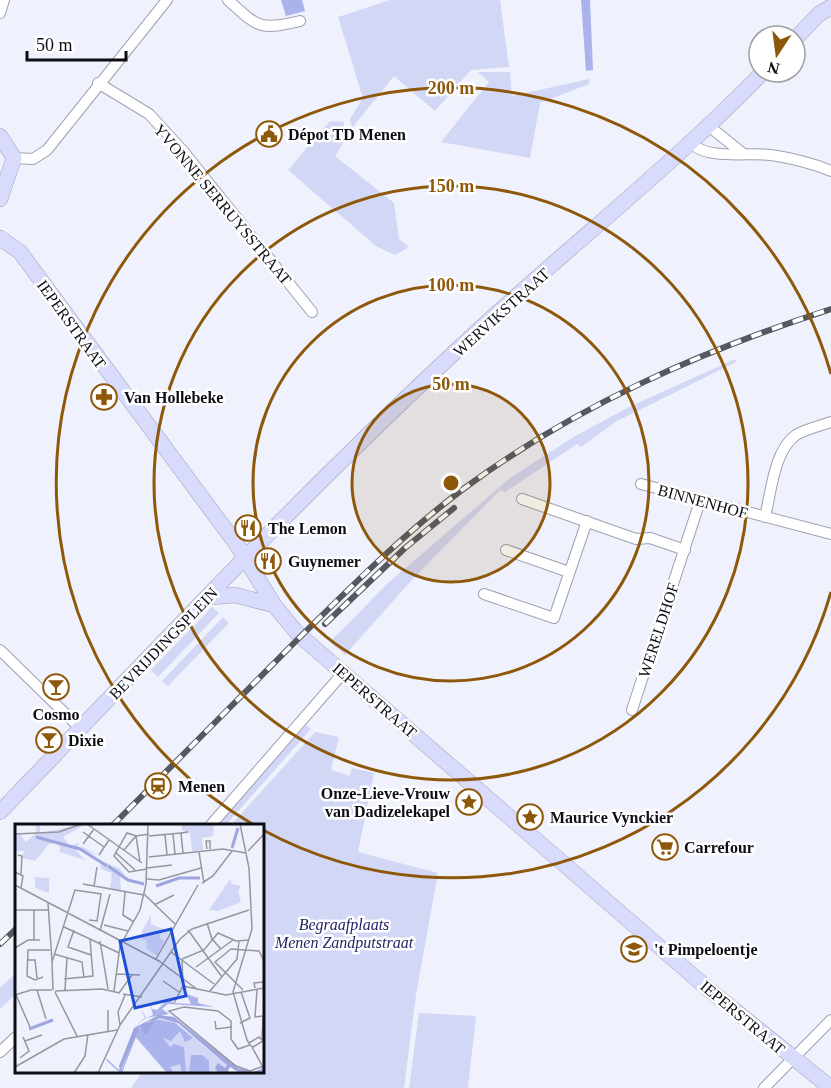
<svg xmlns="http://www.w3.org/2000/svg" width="831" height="1088" font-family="'Times New Roman',serif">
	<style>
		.green { fill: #d2d7f6 }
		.forest { fill: #aab3ec }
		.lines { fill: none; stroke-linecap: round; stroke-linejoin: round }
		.street-casing { stroke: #9da1b2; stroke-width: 12 }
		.secondary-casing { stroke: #9da1b2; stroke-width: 16 }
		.street { stroke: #fff; stroke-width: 10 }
		.secondary { stroke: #d9dbfc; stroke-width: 15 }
		.rail-casing { stroke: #565860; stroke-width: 6 }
		.rail { stroke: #fff; stroke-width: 4; stroke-dasharray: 11; stroke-linecap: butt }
		.ring { fill: none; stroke: #8e580b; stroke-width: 3 }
		.labels { text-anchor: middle; stroke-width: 5; stroke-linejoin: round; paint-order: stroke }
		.poi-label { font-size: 16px; font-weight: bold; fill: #0d0e15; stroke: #fff; text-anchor: start }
		.street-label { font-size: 16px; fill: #0d0e15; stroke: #fff }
		.park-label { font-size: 16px; font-style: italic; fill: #242365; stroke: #fff }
		.inset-river { fill: none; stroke: #9da6de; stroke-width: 3 }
		.inset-road { fill: none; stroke: #9596a0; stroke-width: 1.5 }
		.view { fill: #1d4ed8; fill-opacity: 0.15; stroke: #1d4ed8; stroke-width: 3 }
		.inset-edge { fill: none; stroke: #0d0e15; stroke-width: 3 }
		.centre { fill: #8e580b; stroke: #fff; stroke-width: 3 }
		.ring-label { font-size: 18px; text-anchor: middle; font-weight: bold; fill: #8e580b; stroke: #fff; stroke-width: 5; stroke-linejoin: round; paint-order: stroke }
	</style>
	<rect width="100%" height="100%" fill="#eff1fd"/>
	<g class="green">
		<path d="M390,0H500L509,67L471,70L435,111L394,76L352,128L350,119L363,98L338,17Z"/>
		<path d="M478,72H510L512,96L589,79V84L540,103L530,158L441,142L489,82Z"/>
		<path d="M330,121L344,122V141L335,156L394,203L399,239L409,247L395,255L376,246L288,170Z"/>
		<path d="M735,359L736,362L617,421L581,447L577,444L505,492L500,490L409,583L345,655L330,642L387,584L510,478L572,438L627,408Z"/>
		<path d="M212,607L219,613L158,677L151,670Z"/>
		<path d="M223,617L229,623L168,686L162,681Z"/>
		<path d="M306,725L311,729L226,825H218Z"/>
		<path d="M315,732L339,737L331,770L350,776L352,768L374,773L358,852L438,873L416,995L404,1088H131L142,1072H262V826L231,825Z"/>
		<path d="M16,973V994L0,1009V988Z"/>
		<path d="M419,1013L476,1016L468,1088H409Z"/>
	</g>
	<g class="forest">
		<path d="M281,0H302L305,11L286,16Z"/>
		<path d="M581,0H590L593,70L586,71Z"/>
	</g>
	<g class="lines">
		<g class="street-casing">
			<g id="street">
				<path d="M228,0C258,27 259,31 300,21"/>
				<path d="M0,13L4,0"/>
				<path d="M98,83L149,114L183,151L312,312"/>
				<path d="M710,127L741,152"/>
				<path d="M692,144C709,160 748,152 771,155C791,158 812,163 831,171"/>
				<path d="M14,158L33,159L47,150L167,0"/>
				<path d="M641,484L831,534"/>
				<path d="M522,499L636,539L650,538L685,550"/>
				<path d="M765,517C771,493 774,450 796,435C806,429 820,426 831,422"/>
				<path d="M506,550L569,572"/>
				<path d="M484,594L554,618L587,521"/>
				<path d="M0,650L80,728"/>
				<path d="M632,710L700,501"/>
				<path d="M210,826L343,673"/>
				<path d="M0,1052L16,1037"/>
				<path d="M764,1088L831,1020"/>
			</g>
		</g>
		<g class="secondary-casing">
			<g id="secondary">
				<path d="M795,39L819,14L831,7"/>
				<path d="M0,136L14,158L0,199"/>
				<path d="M0,238L20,252L237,545L274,605L298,634L707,988L831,1088"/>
				<path d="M210,597L235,595L274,605"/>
				<path d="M0,812C158,648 314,481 482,327C576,241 675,163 763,72"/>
			</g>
		</g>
		<use href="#street" class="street"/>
		<use href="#secondary" class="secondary"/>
		<g class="rail-casing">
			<g id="rail">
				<path d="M325,624L405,548L454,508"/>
				<path d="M112,826C174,764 236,701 298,639C352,586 404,533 466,487C576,406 701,351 831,309"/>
				<path d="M0,944L16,929"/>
			</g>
		</g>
		<use href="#rail" class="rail"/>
	</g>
	<circle cx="451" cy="483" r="99" fill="#8e580b" fill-opacity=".12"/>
	<g class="ring">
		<circle cx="451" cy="483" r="99"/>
		<circle cx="451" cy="483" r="198"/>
		<circle cx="451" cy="483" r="297"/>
		<path d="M831 592A395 395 0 0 1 263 830M254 825A395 395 0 1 1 831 374"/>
	</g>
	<defs>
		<g id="civic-ring" transform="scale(1.35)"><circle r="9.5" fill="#fff" stroke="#8e580b" stroke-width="1.5"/><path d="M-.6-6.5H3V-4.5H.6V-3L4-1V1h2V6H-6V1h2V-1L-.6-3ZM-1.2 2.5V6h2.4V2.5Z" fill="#8e580b"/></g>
		<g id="pharmacy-ring" transform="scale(1.35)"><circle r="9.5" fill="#fff" stroke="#8e580b" stroke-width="1.5"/><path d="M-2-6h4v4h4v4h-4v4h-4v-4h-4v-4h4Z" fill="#8e580b"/></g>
		<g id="restaurant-ring" transform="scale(1.35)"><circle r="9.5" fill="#fff" stroke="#8e580b" stroke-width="1.5"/><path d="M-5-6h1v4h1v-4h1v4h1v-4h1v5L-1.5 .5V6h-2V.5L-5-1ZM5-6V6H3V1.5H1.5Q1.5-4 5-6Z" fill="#8e580b"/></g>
		<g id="bar-ring" transform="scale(1.35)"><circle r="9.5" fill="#fff" stroke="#8e580b" stroke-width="1.5"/><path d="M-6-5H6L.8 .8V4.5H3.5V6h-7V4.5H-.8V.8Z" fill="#8e580b"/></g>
		<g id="station-ring" transform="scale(1.35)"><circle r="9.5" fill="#fff" stroke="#8e580b" stroke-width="1.5"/><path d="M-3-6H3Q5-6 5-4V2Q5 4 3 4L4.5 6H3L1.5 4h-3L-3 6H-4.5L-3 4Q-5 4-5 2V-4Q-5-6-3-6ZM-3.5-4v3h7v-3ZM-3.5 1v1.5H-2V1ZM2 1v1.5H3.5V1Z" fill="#8e580b"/></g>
		<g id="sight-ring" transform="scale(1.35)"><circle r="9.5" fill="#fff" stroke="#8e580b" stroke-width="1.5"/><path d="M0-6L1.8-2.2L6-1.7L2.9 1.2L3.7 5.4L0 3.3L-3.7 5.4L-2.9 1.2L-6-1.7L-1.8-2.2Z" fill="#8e580b"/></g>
		<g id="supermarket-ring" transform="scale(1.35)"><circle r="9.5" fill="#fff" stroke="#8e580b" stroke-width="1.5"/><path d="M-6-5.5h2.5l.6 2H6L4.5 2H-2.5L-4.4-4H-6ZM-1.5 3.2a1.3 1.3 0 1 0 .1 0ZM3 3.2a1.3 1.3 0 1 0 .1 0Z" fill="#8e580b"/></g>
		<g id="school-ring" transform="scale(1.35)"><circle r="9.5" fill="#fff" stroke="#8e580b" stroke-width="1.5"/><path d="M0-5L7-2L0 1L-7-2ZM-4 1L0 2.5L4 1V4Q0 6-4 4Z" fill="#8e580b"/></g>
	</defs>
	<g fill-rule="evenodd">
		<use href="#civic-ring" x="269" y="134"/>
		<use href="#pharmacy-ring" x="104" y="397"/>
		<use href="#restaurant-ring" x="248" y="528"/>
		<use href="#restaurant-ring" x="268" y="561"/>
		<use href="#bar-ring" x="56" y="687"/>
		<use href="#bar-ring" x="49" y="740"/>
		<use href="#station-ring" x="158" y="786"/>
		<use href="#sight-ring" x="469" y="802"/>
		<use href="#sight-ring" x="530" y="817"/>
		<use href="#supermarket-ring" x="665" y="847"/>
		<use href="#school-ring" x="634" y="949"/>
	</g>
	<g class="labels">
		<g class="poi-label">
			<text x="288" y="140">Dépot TD Menen</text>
			<text x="124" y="403">Van Hollebeke</text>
			<text x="268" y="534">The Lemon</text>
			<text x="288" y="567">Guynemer</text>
			<text x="56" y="720" text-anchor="middle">Cosmo</text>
			<text x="68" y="746">Dixie</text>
			<text x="178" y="792">Menen</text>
			<text x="450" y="799" text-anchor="end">Onze-Lieve-Vrouw<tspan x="450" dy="18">van Dadizelekapel</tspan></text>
			<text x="550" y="823">Maurice Vynckier</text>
			<text x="684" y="853">Carrefour</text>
			<text x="654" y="955">'t Pimpeloentje</text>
		</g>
		<g class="street-label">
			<text transform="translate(223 204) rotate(50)" y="6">YVONNE SERRUYSSTRAAT</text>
			<text transform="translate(501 312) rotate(-42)" y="6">WERVIKSTRAAT</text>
			<text transform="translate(72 324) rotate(54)" y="6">IEPERSTRAAT</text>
			<text transform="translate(703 501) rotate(15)" y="6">BINNENHOF</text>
			<text transform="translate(658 630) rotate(-72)" y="6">WERELDHOF</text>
			<text transform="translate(163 643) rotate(-46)" y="6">BEVRIJDINGSPLEIN</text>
			<text transform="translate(375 700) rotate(41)" y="6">IEPERSTRAAT</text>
			<text transform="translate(743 1017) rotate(40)" y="6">IEPERSTRAAT</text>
		</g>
		<g class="park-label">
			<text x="344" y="930">Begraafplaats<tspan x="344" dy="18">Menen Zandputstraat</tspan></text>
		</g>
	</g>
	<g transform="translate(15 824)">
		<rect width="249" height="249" fill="#eff1fd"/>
		<path d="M21,0H25V9L71,0L48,13L55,22L64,19L61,26L70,36L45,28L44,17L33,21L20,37L7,34L9,27H0V11L5,10L11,18L21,9ZM166,0H199L198,12L187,14L188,26L177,27L175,9L167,6ZM66,22L84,32L71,27L76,32L105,45L113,56L97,46L105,52L106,67L95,65L97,49L86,45L85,40L91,42L70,29ZM20,53L34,54V69L20,64ZM215,55L217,60L226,62L223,67L226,78L203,87L194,86ZM136,91V100L148,105L144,114L149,117L142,132L132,125L131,116H127V107ZM145,194L160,198L212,241L210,244L203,240V249H152L120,213L128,200Z" fill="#d2d7f6"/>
		<path d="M171,170L183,174V179L199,183L153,180L147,185L154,190L131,194L118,204L130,194L125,182L131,194L138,191L134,176L137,185L142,186L153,175L159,179L176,180ZM139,195L160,199L178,214L170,218L165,207L156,217L148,214L155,223L159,220L169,223L171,249H167L165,240L155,243L159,249H152L121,213L107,249H105L92,237L91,234L104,246L107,245L123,206ZM176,231H187L194,237V249H174Z" fill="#aab3ec"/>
		<path d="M144,191L159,193L223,244L238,248L249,244V248L225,249L215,243L212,249H203L200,244L203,239L210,244L212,241L163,199L145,194L129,199L140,197L131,211L125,203L105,248L104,242L119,204Z" fill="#9da6de"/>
		<path class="inset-river" d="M21,13L65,25L92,42M217,24L223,4M93,42L113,56L129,60M141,62L164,54H185M14,205L38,196"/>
		<path class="inset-road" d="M72,0L127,39M225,0L234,44L237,105L218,168L232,216L235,221L238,223L248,217L244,213L234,219M68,8L89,23M0,10L44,8L66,0M158,10L160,30M150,11L152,31M121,12L112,9L99,32L114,48L132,45M121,12L125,38M134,12L166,9M68,20L79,5M192,25L191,17H195V25M109,26L121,12L134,10M233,27L249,10M100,28L120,46M184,28L189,59M168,29L166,9L173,8M3,31L7,32L6,50M84,31L94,16M134,33L208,25L231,29M132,44L157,41M0,48L8,52L6,64M132,55L144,56L186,44M187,59L198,52L217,27M68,60L129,71M0,61L144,137L183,166M79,62L82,43M110,68L108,91L119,98M129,70L161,101M33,79L37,137M139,81L159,71M0,86H33M192,99L197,115L206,125M89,101L113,107M49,103L75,115M59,106L53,123L76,131M173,106L207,153M85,107L95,70M75,115L104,129M19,116V86M85,117L93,165M0,124L13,116H25M216,125L200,138L228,166M216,125L244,127L249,137M156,128L199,160M39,130L67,138L69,154M141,135L183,61M167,135L189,126L203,109L221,117L234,116M13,136H20L22,154M181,143L218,116M101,150L125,151M28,153L20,156L12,152L13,126H35M49,155L78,152L75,115M148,157L164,168M168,162L211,171L249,164M240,164L239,159L248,158L249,163M22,166L31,195M38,166L37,138L60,66L86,70L82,97L74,96M50,166L52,134M242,166L240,193L248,192M40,167L87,165L105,169M99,167L105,122L125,86L131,60L133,0M195,167L222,135L224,117M40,168L62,212M104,169L117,151M108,170L127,173M0,171L16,166H37M1,171L15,203M159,179L168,162L167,135M200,197L201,205L217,203M225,199L235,194L226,168M105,201L103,188L110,171M93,207V186M247,215L248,193M10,217L27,211M235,221L223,225L216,215V197L203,187L169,183L154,187L221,242L235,247L249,242M237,223L249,245M5,234L14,227L8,213M0,243L49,215L102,206M59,249L70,232L73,210M83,249L105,201L165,115L177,105L234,86"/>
		<path class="view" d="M156,105L171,172L120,184L105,117Z"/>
		<rect width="249" height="249" class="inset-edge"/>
	</g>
	<circle cx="451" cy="483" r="9" class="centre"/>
	<g class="ring-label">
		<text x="451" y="94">200 m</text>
		<text x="451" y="192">150 m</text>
		<text x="451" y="291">100 m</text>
		<text x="451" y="390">50 m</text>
	</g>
	<g transform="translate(777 54) rotate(193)"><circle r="28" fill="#ffffff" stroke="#9e9fa1" stroke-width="1.5"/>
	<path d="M0-4.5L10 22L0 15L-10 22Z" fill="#8e580b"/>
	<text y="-9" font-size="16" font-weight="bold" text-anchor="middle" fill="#0d0e15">N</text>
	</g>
	<path d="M27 51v9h99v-9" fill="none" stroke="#0d0e15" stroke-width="3"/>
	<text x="36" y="51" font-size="18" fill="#0d0e15" stroke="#ffffff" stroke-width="4.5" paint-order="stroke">50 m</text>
</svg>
